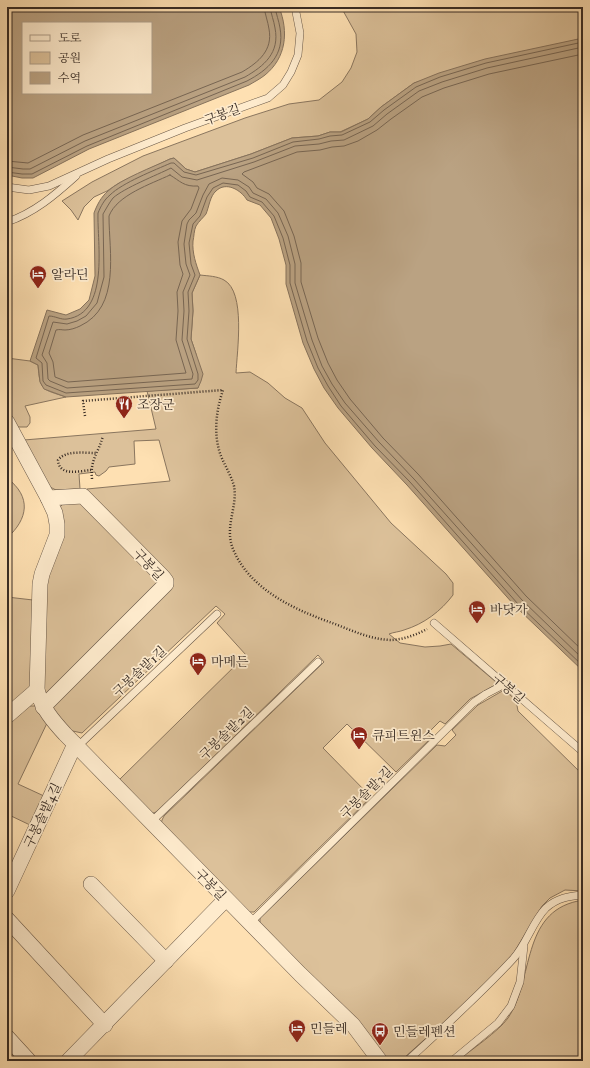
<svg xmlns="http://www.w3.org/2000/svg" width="590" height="1068" font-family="'IM FELL Double Pica','Noto Serif KR',serif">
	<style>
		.green { fill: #dcc19a; stroke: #8a765f }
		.water { fill: #baa282; stroke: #86725c; fill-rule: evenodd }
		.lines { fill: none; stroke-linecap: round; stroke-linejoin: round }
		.shore { stroke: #786653; stroke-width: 1 }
		.stream { stroke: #86725c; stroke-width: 4 }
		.service-casing { stroke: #695848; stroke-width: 8 }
		.minor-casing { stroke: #695848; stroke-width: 16 }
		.path { stroke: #372b24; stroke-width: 2.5; stroke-dasharray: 1 2; stroke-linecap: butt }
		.service { stroke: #feebcd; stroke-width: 7 }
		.minor { stroke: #feebcd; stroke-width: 15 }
		.labels { text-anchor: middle; stroke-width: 3.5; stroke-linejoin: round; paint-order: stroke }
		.street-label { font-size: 13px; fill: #372b24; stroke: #feebcd }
		.poi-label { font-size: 13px; fill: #372b24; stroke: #feebcd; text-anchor: start }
	</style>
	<rect width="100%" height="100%" fill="#fee0b2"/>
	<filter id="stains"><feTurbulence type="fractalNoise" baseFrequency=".005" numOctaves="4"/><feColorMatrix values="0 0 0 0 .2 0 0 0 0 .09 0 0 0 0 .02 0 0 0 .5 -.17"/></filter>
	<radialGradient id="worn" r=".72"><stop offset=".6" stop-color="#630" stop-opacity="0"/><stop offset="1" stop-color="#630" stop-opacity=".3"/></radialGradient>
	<g class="green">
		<path d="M341,7H583V38L414,83L381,107L368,119L340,132H330L318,136L292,138L251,154L195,172L186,169L174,158L170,159L119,183L107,191L94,197L84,207L78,220L71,210L62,201L92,182L143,156L245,118L289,104L319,100L342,82L351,68L357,52L356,34Z"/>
		<path d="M200,275C208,276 217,276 224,280C246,292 237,351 236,373L250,372L268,383L285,398L302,408L325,443L391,523L446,574L453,583V595C441,611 424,624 404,630C399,632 394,632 389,634L400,643L425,647L440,646L451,644L496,682L497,684L470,699L445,724L440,721L430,731V739L396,772L347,724L323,748L371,797L254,912H246L161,825L162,820L164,816L324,662L318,655L158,811L154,813L149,812L118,781L246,655L217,623L225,614L216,606L82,733L68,730L43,694L45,585L58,509L63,504L81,502L87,489L170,481L159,440L134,441L135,464L109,467L106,471L99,476L96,475L95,472L79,474L80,489L56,490L48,486L24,440L156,429L147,391L198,388L196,354L191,339L193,311L192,293Z"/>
		<path d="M7,358L30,361L38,365C40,391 42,389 66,397L25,406L30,417V423L27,427H17L7,409Z"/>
		<path d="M7,478C32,497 28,519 7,538Z"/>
		<path d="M7,597L33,600L30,685L28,690L7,709Z"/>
		<path d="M504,690L516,700L518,711L583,775V891L565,890L550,898L542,906L513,954L502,967L472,997L405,1057L399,1061H388L363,1028L260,925V918L437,745L445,746L456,735L452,730L478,705Z"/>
		<path d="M28,706H37L48,721L18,784L44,796L30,825L7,814V724Z"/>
		<path d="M578,901H583V1061H457C471,1050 499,1031 508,1018C534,979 521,913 578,901Z"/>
	</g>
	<g class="water">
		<path d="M7,7H279C289,32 286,58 265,75C260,79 254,82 249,85L89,149L33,178H22L7,175ZM23,23H151V93H23Z"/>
		<path d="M583,38V671L515,606L407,485L372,448L338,408L324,388L314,369L303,343L286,284V265L279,239L271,218L260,205L247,200C241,190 226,181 216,191C210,196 209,207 206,214C203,218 199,221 196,226C194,230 194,237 193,241C192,253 196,264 200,275L192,293L193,311L191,339L203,374L201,381L198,388L66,397L44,389L40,382L38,365L30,361L47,310L66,315L80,309L89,300L95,276L94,213C97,205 101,197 108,191C121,179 153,167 170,159L174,158L186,169L195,172L251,154L292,138L318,136L330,132H341L368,119L381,107L414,83L439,73L485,59Z"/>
	</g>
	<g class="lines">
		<g class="shore">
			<path d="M583,42L486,63L440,77L416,87L384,110L370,122L342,135L330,136L319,139L293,142L253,158L196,175L184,172L174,163H171C155,170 122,183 110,195C104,200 101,206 98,213C97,243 110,313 67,319C61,320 55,316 49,316L36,358L42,363L43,381L46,385L66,393L195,384L198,380V374L187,339L189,311L188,292L195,275L191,264L189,243L193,224L200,216L207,197L213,188L223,183L238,185L246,191L250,197L262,202L274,216L283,238L290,265V283L307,341L318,368L328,386L341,406L375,446L410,482L518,604L583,666"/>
			<path d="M583,47L487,68L442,82L419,91L387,114L373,126L344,140L331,141L319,144L295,146L254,162L197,180L182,177L171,168C157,175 124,188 113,198C109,203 106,209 103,214L104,277L97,303L86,316L77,321L67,324L53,322L42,355L47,363L48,379L50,381L67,388L192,379L193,374L182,340L184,311L183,292L190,275L186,264L184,244L187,224L189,220L196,213L203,195L209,184L222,178L238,180L249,187L253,193L266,199L278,213L288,236L295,264V283L312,340L322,366L332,384L345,403L379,442L414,479L522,600L583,659"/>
			<path d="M583,54L489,74L444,88L422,97L391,119L377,130L358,141L344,146L332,147L320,150L297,152L244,172L242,174L253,182L257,188L269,194L284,211L294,236L301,263V282L318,338L328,363L337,380L350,399L383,438L418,474L526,596L583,651"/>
			<path d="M7,161L28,163L83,135L242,72C259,62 273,50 269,29C268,22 265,14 264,7"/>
			<path d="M7,167L23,169H30L85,141L245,77C264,66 280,53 275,28C274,21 271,14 270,7"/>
			<path d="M7,172L22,174H32L87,146L247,81C268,70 285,55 280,28C279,21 276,14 275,7"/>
			<path d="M170,175C180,181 184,187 198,186L199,188L191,209L182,221L178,242L180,265L183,274L177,292L178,311L176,340L186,373L68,382L55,377L53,362L49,353L56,330C60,329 62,330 65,330C70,330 76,328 80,326C121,307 109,252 109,216C117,195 151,184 170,175Z"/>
		</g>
		<path class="stream" d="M579,7L583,22"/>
		<g class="service-casing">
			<g id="service">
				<path d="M7,187L29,190L49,186L108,159L185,128L268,98L283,85L291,72L298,55L300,33L295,7"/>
				<path d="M7,222C34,213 55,195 76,176"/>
				<path d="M434,623L583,752"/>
				<path d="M77,747L217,614"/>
				<path d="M151,822L318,662"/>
				<path d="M250,923L473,703L486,694L505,684"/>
				<path d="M407,1061C443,1028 480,995 513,959C527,944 532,922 546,908C557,898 569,896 583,895"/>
				<path d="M452,1061L498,1023L511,1006L520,982L524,946"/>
			</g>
		</g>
		<g class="minor-casing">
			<g id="minor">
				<path d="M7,422L48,498L55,513L57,524V535L42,574L40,584L37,690C42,708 53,721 65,734L300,974L353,1025L380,1061"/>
				<path d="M43,707L166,584V581L163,577L83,496L48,498"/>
				<path d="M7,716L37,690"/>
				<path d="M91,884L166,961"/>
				<path d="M7,891L75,744"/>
				<path d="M7,919L105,1025"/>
				<path d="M7,1037L29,1061"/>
				<path d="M68,1061L226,899"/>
			</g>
		</g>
		<g class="path">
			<path d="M85,416L83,401L223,390C216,411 213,435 221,456C225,466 231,475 234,486C238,507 224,526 233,549C250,590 295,610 335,624C353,631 370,639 390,640C402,640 416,635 427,629"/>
			<path d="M91,470C80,471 59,477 58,460C66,450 84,453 96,453"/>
			<path d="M92,479C90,459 98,454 103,436"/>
		</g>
		<use href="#service" class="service"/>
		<use href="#minor" class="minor"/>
	</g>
	<defs>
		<g id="hotel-pin" transform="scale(0.9)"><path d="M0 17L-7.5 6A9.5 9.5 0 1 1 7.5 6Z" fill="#8f2418" stroke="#feebcd"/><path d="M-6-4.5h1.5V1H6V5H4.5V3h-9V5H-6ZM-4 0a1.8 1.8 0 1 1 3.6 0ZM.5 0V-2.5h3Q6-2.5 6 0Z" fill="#fff"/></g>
		<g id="restaurant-pin" transform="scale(0.9)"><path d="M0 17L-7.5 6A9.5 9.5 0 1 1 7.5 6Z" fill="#8f2418" stroke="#feebcd"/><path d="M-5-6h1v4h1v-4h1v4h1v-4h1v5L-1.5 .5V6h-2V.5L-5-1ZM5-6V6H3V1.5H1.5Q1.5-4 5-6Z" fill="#fff"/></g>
		<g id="bus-pin" transform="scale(0.9)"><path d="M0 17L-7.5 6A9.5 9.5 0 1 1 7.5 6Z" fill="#8f2418" stroke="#feebcd"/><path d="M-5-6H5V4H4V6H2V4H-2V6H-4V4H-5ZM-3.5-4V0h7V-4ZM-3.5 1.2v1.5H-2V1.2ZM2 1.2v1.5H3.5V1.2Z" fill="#fff"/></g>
	</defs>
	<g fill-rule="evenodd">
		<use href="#hotel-pin" x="38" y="274"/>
		<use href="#restaurant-pin" x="124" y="404"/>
		<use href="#hotel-pin" x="477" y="609"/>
		<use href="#hotel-pin" x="198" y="661"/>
		<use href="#hotel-pin" x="359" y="735"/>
		<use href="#hotel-pin" x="297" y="1028"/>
		<use href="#bus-pin" x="380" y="1031"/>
	</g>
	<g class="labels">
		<g class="street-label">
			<text transform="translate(222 114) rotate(-20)" y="5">구봉길</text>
			<text transform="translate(149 564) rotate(47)" y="5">구봉길</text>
			<text transform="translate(139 671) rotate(-43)" y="5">구봉솔밭1길</text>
			<text transform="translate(509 688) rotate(41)" y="5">구봉길</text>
			<text transform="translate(226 733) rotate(-44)" y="5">구봉솔밭2길</text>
			<text transform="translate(366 792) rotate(-45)" y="5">구봉솔밭3길</text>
			<text transform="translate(42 815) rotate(-65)" y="5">구봉솔밭4길</text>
			<text transform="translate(211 884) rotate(46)" y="5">구봉길</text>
		</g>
		<g class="poi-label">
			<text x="51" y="279">알라딘</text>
			<text x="137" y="409">조장군</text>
			<text x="490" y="614">바닷가</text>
			<text x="211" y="666">마메든</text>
			<text x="372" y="740">큐피트윈스</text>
			<text x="310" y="1033">민들레</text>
			<text x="393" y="1036">민들레펜션</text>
		</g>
	</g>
	<rect width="590" height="1068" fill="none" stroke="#fee0b2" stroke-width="24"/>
	<rect x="8" y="8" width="574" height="1052" fill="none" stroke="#372b24" stroke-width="2"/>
	<rect x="12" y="12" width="566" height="1044" fill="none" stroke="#372b24"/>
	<rect x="22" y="22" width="130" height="72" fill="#feebcd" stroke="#ae9e89"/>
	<rect x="30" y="35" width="20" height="6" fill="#feebcd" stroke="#ae9e89"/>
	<text x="58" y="42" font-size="12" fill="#372b24">도로</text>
	<rect x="30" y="52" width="20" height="12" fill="#dcc19a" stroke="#ae9e89"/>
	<text x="58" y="62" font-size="12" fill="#372b24">공원</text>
	<rect x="30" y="72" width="20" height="12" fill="#baa282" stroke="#ae9e89"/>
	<text x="58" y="82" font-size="12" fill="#372b24">수역</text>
	<rect width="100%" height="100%" filter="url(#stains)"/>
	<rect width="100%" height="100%" fill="url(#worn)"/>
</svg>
